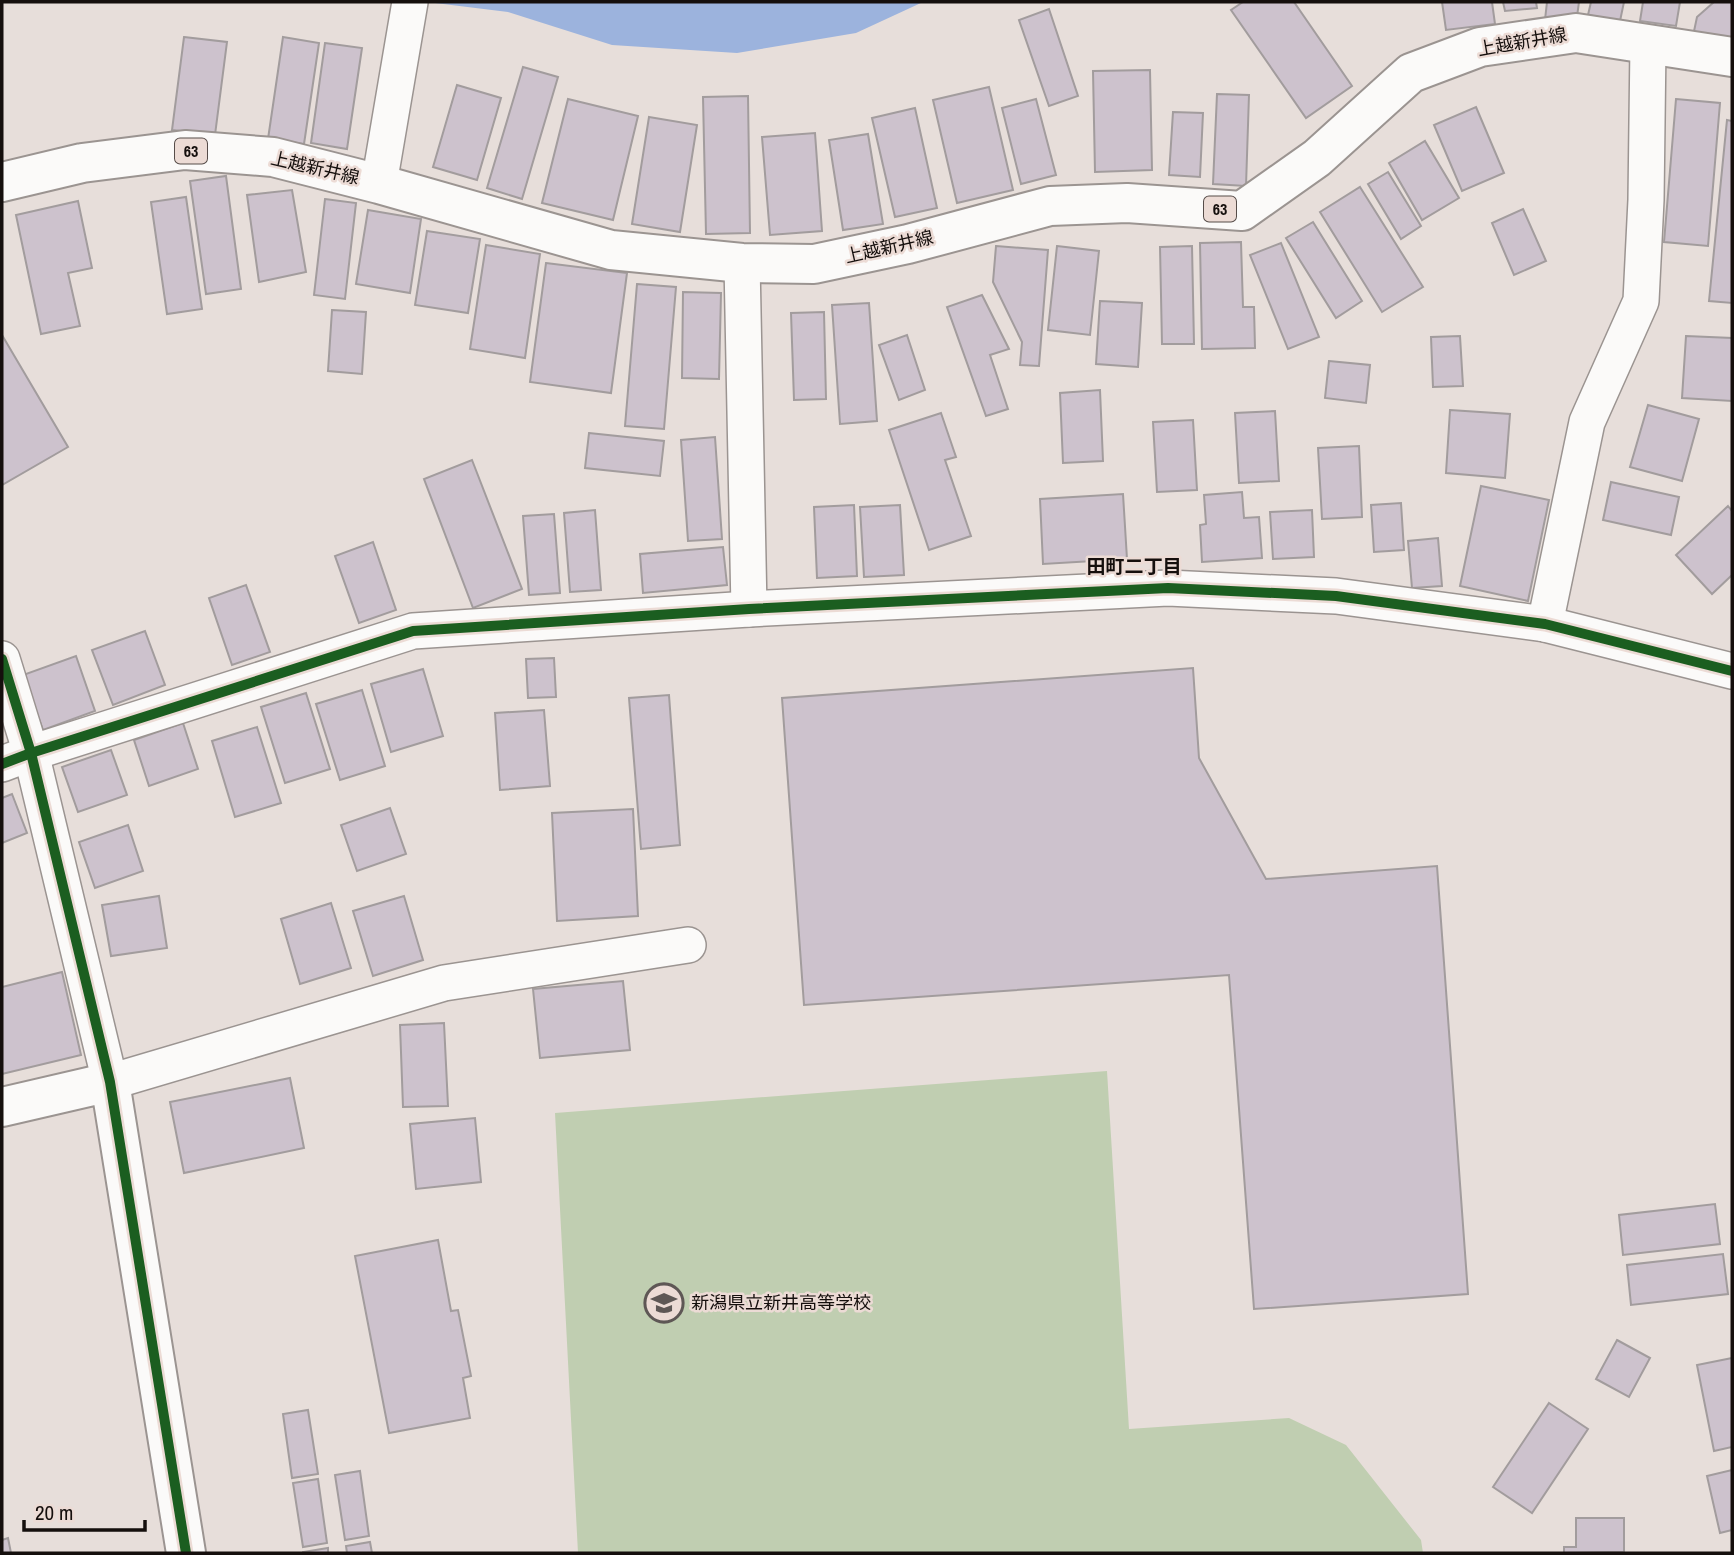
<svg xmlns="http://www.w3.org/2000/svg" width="1734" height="1555" font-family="'Archivo Narrow','Noto Sans JP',sans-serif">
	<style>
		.green { fill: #c0ceb1 }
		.water { fill: #9cb3dd }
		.building { fill: #cdc2cd; stroke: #a29c9d; stroke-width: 2 }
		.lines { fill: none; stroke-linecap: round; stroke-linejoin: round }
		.minor-casing { stroke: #9b9491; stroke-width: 38 }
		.tertiary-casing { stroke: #9b9491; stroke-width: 42 }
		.primary-casing { stroke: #9b9491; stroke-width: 42 }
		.minor { stroke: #fbfaf9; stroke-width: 35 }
		.tertiary { stroke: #fbfaf9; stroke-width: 38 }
		.primary { stroke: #fbfaf9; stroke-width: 38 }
		.cycleway-casing { stroke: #ecdbd5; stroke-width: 15 }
		.cycleway { stroke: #1b5e20; stroke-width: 10 }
		.labels { text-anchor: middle; stroke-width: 5; stroke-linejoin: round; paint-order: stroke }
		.shield { fill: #ecdbd5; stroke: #564c49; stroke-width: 2 }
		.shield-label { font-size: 16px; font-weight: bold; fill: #150f0d }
		.street-label { font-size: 18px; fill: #150f0d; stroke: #ecdbd5 }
		.poi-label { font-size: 18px; fill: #150f0d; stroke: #ecdbd5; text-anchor: start }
		.neighbourhood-label { font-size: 19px; font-weight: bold; fill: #150f0d; stroke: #ecdbd5 }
	</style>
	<rect width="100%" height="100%" fill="#e7deda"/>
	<path class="green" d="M1107,1071L1129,1429L1289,1418L1346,1445L1421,1540L1423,1553H578L555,1113Z"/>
	<path class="water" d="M427,2H923L856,33L737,53L612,45L508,12Z"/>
	<g class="building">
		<path d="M1243,2H1294L1352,86L1306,118L1231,10Z"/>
		<path d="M1442,2H1492L1495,24L1446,30Z"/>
		<path d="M1503,2H1536L1537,8L1505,11Z"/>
		<path d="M1547,2H1579L1576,24L1545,20Z"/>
		<path d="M1591,2H1624L1620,21L1588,15Z"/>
		<path d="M1643,2H1680L1676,26L1640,21Z"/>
		<path d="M1714,2H1732V41L1693,36L1697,17Z"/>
		<path d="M1049,9L1078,96L1049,106L1019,20Z"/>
		<path d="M184,37L227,42L215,135L172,130Z"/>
		<path d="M283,37L319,43L304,144L268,139Z"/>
		<path d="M325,43L362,48L347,149L311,143Z"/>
		<path d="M523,67L558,77L522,199L487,188Z"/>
		<path d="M1150,70L1152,170L1095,172L1093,71Z"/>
		<path d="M457,85L501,98L477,180L433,167Z"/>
		<path d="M989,87L1013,190L957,203L933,100Z"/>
		<path d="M1217,94L1249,95L1246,186L1213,184Z"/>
		<path d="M748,96L750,233L706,234L703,97Z"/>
		<path d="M568,99L638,116L613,220L542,203Z"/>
		<path d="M1036,99L1056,175L1021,184L1002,108Z"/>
		<path d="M1676,99L1720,103L1708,246L1664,242Z"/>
		<path d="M1476,107L1504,173L1462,191L1434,125Z"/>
		<path d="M915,108L937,208L895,217L872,118Z"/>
		<path d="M1173,112L1203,113L1200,177L1169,175Z"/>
		<path d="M649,117L697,125L680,232L632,224Z"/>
		<path d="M1727,120L1732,121V303L1709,301Z"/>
		<path d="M815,133L822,231L770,235L762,137Z"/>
		<path d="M868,134L883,224L843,230L829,140Z"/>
		<path d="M1425,141L1459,198L1422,220L1389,163Z"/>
		<path d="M1388,172L1421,226L1401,239L1368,184Z"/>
		<path d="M226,176L241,289L206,294L190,181Z"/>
		<path d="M1360,187L1423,287L1382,312L1320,212Z"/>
		<path d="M292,190L306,272L259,282L247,195Z"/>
		<path d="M186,197L202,309L167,314L151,202Z"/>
		<path d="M325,199L356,203L345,299L314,295Z"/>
		<path d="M78,201L92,268L68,273L80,326L41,334L16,215Z"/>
		<path d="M1523,209L1546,261L1514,275L1492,223Z"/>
		<path d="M368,210L421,219L410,293L356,284Z"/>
		<path d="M1313,222L1362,301L1336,318L1286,238Z"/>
		<path d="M427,231L480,239L468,313L415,305Z"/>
		<path d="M1241,242L1243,307H1254L1255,348L1202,349L1200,243Z"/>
		<path d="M1281,243L1319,337L1288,349L1250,255Z"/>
		<path d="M486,245L540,254L525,358L470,349Z"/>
		<path d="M996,246L1048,250L1039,366L1020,365L1022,342L993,282Z"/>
		<path d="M1057,246L1099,251L1090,335L1048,330Z"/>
		<path d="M1192,246L1194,344H1162L1160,247Z"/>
		<path d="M546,263L627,273L611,393L530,382Z"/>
		<path d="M637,284L676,287L664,429L625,426Z"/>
		<path d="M683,292L721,293L719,379L682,378Z"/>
		<path d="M982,295L1009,349L990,355L1008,409L986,416L947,307Z"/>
		<path d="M1100,301L1142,303L1138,367L1096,364Z"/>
		<path d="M869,303L877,421L840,424L832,305Z"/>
		<path d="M332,310L366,312L362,374L328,371Z"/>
		<path d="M824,312L826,399L794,400L791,313Z"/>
		<path d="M2,335L68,447L2,485Z"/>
		<path d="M907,335L925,390L899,400L879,345Z"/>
		<path d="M1460,336L1463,386L1433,387L1431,337Z"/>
		<path d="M1686,336L1732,338V401L1682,398Z"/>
		<path d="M1329,361L1370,365L1366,403L1325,398Z"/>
		<path d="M1100,390L1103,461L1063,463L1060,393Z"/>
		<path d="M1648,405L1699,419L1682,481L1630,467Z"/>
		<path d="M1450,410L1510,414L1505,478L1446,473Z"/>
		<path d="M1275,411L1279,481L1239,483L1235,413Z"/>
		<path d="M941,413L956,457L945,460L971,536L929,550L889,430Z"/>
		<path d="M1193,420L1197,490L1157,492L1153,422Z"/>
		<path d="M589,433L664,441L660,476L585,468Z"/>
		<path d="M715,437L722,539L688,541L681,440Z"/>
		<path d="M1359,446L1362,517L1322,519L1318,448Z"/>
		<path d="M472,460L522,589L473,608L424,479Z"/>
		<path d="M1611,482L1679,497L1671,535L1603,520Z"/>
		<path d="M1481,486L1549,500L1528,601L1460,586Z"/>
		<path d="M1242,492L1244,518L1259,517L1262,558L1202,562L1200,525L1206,524L1204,495Z"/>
		<path d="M1123,494L1127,559L1043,564L1040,499Z"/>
		<path d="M1401,503L1404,550L1374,552L1371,505Z"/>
		<path d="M854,505L857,576L817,578L814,507Z"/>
		<path d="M900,505L904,575L864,577L860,507Z"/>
		<path d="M1728,506L1732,511V575L1712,594L1676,555Z"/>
		<path d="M595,510L601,590L570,592L564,513Z"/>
		<path d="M1312,510L1314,557L1273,559L1270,512Z"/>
		<path d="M554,514L560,593L529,595L523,516Z"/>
		<path d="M1438,538L1442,586L1412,588L1408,541Z"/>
		<path d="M373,542L396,610L359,623L335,556Z"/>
		<path d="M723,547L727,585L643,593L640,554Z"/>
		<path d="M246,585L270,652L232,665L209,598Z"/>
		<path d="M145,631L165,685L113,705L92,650Z"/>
		<path d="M76,656L95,711L43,730L23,675Z"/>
		<path d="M554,658L556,697L528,698L526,659Z"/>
		<path d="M1193,668L1199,758L1266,879L1437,866L1468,1294L1254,1309L1229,975L804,1005L782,698Z"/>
		<path d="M423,669L443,736L391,752L371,684Z"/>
		<path d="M362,690L385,766L340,780L316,704Z"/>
		<path d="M306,693L330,769L285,783L261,707Z"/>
		<path d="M669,695L680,845L641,849L629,698Z"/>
		<path d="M544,710L550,786L500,790L495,713Z"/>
		<path d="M183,723L198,769L149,786L134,740Z"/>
		<path d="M257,727L281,803L235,817L212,741Z"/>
		<path d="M111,750L127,795L78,812L62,767Z"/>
		<path d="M12,794L27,833L2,843V798Z"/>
		<path d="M390,808L406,854L357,871L341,825Z"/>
		<path d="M633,809L638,916L557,921L552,813Z"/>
		<path d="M128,825L143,871L95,888L79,842Z"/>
		<path d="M159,896L167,948L111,956L102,905Z"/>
		<path d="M404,896L423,960L373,976L353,911Z"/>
		<path d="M331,903L351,968L300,984L281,919Z"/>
		<path d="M62,972L81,1055L2,1074V987Z"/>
		<path d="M623,981L630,1050L540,1058L533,989Z"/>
		<path d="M444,1023L448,1106L403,1107L400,1025Z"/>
		<path d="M290,1078L304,1148L184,1173L170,1102Z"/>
		<path d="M475,1118L481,1182L416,1189L410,1124Z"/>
		<path d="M1715,1204L1720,1244L1623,1255L1619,1215Z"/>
		<path d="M438,1240L451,1311L458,1310L471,1376L463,1378L470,1418L389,1433L355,1256Z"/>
		<path d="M1723,1254L1728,1294L1631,1305L1627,1265Z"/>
		<path d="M1617,1340L1650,1358L1629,1397L1596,1379Z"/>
		<path d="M1732,1358V1447L1714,1451L1697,1365Z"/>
		<path d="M1549,1403L1588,1429L1532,1513L1493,1487Z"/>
		<path d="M308,1410L318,1474L292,1478L283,1414Z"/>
		<path d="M1732,1470V1530L1720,1533L1707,1476Z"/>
		<path d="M360,1471L369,1536L345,1540L335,1475Z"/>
		<path d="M318,1479L327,1543L303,1547L293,1483Z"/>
		<path d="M1576,1518H1624V1552L1564,1553V1547H1576Z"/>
		<path d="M8,1538L11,1553H2V1540Z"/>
		<path d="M370,1542L372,1553H347L346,1546Z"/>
		<path d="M328,1548V1553H303V1552Z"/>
	</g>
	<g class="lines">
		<g class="minor-casing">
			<g id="minor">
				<path d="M379,184L410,2"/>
				<path d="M742,263L749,609"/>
				<path d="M1545,624L1587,422L1641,301L1646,200L1648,44"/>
				<path d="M2,659L31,753L110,1082L444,983L688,945"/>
				<path d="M2,764L31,753L413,631L749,609L1168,588L1336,596L1545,624L1732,671"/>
			</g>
		</g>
		<g class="tertiary-casing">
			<path id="tertiary" d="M2,1107L110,1082L186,1553"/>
		</g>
		<g class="primary-casing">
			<path id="primary" d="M2,182L82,163L185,150L273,157L379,184L611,250L742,263L814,264L908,244L1050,206L1127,203L1242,211L1317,158L1411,73L1480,47L1576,33L1732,57"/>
		</g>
		<use href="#minor" class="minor"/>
		<use href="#tertiary" class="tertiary"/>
		<use href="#primary" class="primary"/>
		<g class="cycleway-casing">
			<g id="cycleway">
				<path d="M2,659L31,753L110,1082L186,1553"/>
				<path d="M2,764L31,753L413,631L749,609L1168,588L1336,596L1545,624L1732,671"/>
			</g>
		</g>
		<use href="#cycleway" class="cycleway"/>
	</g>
	<defs>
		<g id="school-ring" transform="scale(2.0125)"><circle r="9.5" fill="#ecdbd5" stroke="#5e5755" stroke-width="1.5"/><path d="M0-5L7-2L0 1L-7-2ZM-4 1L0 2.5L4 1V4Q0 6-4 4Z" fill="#5e5755"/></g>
	</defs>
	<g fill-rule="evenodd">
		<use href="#school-ring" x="664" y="1303"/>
	</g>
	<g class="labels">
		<g class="shield">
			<rect x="175" y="138.5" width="32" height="25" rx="5"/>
			<rect x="1204" y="196.5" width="32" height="25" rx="5"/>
		</g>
		<g class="shield-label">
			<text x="191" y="157">63</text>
			<text x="1220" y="215">63</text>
		</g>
		<g class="street-label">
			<text transform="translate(1522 42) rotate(-10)" y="6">上越新井線</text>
			<text transform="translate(315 168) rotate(13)" y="6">上越新井線</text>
			<text transform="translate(889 247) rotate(-13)" y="6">上越新井線</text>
		</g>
		<g class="poi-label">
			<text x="691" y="1309">新潟県立新井高等学校</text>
		</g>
		<g class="neighbourhood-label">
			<text x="1134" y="573">田町二丁目</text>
		</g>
	</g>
	<rect width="1734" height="1555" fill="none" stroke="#150f0d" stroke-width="7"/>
	<path d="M24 1520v10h121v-10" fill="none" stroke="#150f0d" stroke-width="3.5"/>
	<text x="35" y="1520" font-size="21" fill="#150f0d" stroke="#ecdbd5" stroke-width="5" paint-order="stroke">20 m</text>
</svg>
